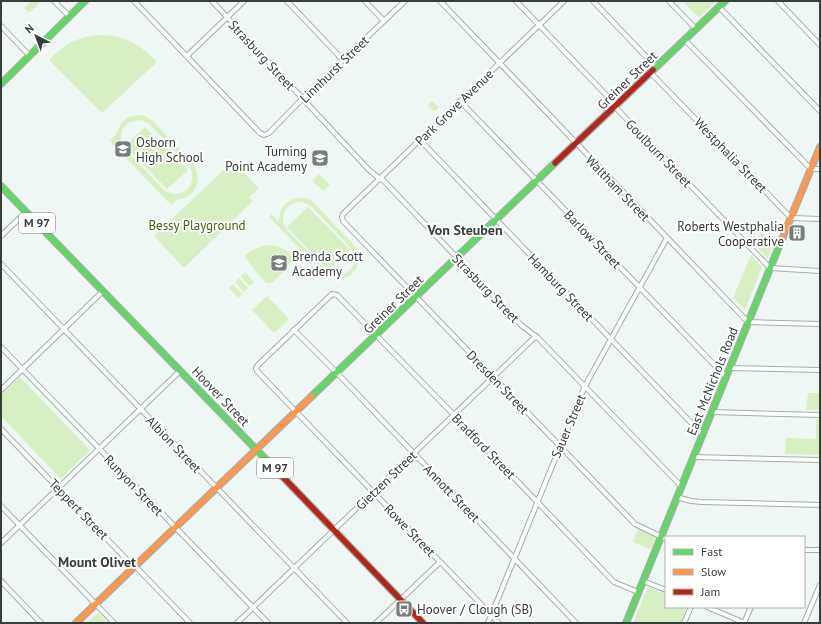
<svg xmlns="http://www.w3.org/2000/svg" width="821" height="624" font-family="'PT Sans',sans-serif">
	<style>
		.green { fill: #d8efc3; fill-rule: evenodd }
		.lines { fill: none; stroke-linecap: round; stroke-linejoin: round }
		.street-casing { stroke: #a6adaa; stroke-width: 6 }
		.fast-casing { stroke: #a6adaa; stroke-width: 8 }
		.slow-casing { stroke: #a6adaa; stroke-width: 8 }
		.jam-casing { stroke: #a6adaa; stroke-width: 8 }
		.street { stroke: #fcfefd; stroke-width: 4 }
		.fast { stroke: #63d668; stroke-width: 5.5 }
		.slow { stroke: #ff974d; stroke-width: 5.5 }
		.jam { stroke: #b3261e; stroke-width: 5.5 }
		.labels { text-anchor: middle; stroke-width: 4; stroke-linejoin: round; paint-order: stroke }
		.shield { fill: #fff; stroke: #737776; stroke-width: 1 }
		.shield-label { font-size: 12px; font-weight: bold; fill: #373d3b }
		.street-label { font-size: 13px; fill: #373d3b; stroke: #fff }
		.poi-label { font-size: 13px; fill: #373d3b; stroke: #fff; text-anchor: start }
		.park-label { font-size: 13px; fill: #445f0e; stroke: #fff }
		.neighbourhood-label { font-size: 14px; font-weight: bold; fill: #373d3b; stroke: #fff }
	</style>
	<rect width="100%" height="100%" fill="#eef7f4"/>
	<g class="green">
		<path d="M32,1H42L29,13L24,8Z"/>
		<path d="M687,1H717L699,18L684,3Z"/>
		<path d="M97,35C125,35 138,43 157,62L102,113L49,60C64,45 75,38 97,35Z"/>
		<path d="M432,101L439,107L434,112L428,105Z"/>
		<path d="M140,115L147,117L153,121L191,161C199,171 201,185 191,194C186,198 180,198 176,201C174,202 173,204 171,205L110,141C123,129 116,117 140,115ZM138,120L144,121L149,124L190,167C198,186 183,200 165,191L124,148C117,134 123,122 138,120Z"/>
		<path d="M145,127L188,170L167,189L125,146Z"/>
		<path d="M233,161L259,188L249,197L253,201L184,268L154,236Z"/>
		<path d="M319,174L330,185L323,191L312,181Z"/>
		<path d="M296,198H304L311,200L353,244C368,265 349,286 326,276L269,217L271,214L279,222C279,209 284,203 296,198ZM296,202C303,202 307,203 312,207L350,247C361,264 348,280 329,273L287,230C279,217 283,207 296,202Z"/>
		<path d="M308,207L350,250L328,270L287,227Z"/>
		<path d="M761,231L774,243L768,259L755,246Z"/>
		<path d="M264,245C276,245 285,248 294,257L282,273L272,283H266L256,272L244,256L251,251Z"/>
		<path d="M751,255L762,267L745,310L733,298Z"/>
		<path d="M245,272L254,282L250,286L241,277Z"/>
		<path d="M239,278L248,288L244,292L235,282Z"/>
		<path d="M233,284L242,294L238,298L229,288Z"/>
		<path d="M267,296L289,319L274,333L252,310Z"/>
		<path d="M20,377L90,450L61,479L1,416V395Z"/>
		<path d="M808,393H820V410H806Z"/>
		<path d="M816,419H820V455L785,454L786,438L816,439Z"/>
		<path d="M638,529L655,535L656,537L651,550L633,542Z"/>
		<path d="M648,587L666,594V607H687L681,623H633Z"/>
		<path d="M98,613L107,623H87Z"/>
	</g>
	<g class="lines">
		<g class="street-casing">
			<g id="street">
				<path d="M54,1L70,17"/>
				<path d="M134,1L260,133L264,135L269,133L303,98L405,1"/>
				<path d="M212,1L369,170L380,179L383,180L521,325L538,338L681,486"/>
				<path d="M287,1L343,60"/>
				<path d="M365,1L384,21"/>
				<path d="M440,1L748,322L820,324"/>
				<path d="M516,1L613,102L617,109L770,268L820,271"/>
				<path d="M564,1L343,214L342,217L343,221L635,524L666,539"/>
				<path d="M593,1L656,67"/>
				<path d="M669,1L696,29"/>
				<path d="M778,1L820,45"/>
				<path d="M719,7L820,111"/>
				<path d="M1,26L30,56"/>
				<path d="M685,40L811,169H820"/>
				<path d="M187,56L244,1"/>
				<path d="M650,72L791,218L820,219"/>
				<path d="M460,101L726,377"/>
				<path d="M420,140L702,434"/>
				<path d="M1,236L26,212"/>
				<path d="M1,264L347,623"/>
				<path d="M294,330L340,376L576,623"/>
				<path d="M1,347L268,623"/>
				<path d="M729,368L820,370"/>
				<path d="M1,390L103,291"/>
				<path d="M711,412L820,415"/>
				<path d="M1,429L132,565L138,569L190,623"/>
				<path d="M693,457L820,460"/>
				<path d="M677,497L691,501L702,502L820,505"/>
				<path d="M1,506L114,623"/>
				<path d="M1,543L180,371"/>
				<path d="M804,550H820"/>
				<path d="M1,581L41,623"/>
				<path d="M643,581L666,590"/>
				<path d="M707,607L745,623"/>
				<path d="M237,623L536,336"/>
				<path d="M376,623L440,562"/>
				<path d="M488,623L585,386L611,339L667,238"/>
				<path d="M499,623L257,371L256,368L258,365L332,294L337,295L454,415L612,580L614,582L638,592"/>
				<path d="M684,623L691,607"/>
				<path d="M744,623L751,607"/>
				<path d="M804,623L820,585"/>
			</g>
		</g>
		<g class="fast-casing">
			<g id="fast">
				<path d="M653,70L725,1"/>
				<path d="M1,84L85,1"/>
				<path d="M1,186L282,476"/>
				<path d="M312,396L555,163"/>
				<path d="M626,623L782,239"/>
			</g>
		</g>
		<g class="slow-casing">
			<g id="slow">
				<path d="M782,239L820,147"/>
				<path d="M76,623L312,396"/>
			</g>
		</g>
		<g class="jam-casing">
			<g id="jam">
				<path d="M555,163L653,70"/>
				<path d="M282,476L423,623"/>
			</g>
		</g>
		<use href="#street" class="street"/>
		<use href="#fast" class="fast"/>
		<use href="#slow" class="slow"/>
		<use href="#jam" class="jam"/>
	</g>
	<defs>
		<g id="school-square" transform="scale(0.9)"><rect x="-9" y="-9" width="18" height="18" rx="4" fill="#777e7c" stroke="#fff"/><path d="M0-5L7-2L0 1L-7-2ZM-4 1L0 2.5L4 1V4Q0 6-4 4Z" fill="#fff"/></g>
		<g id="building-square" transform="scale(0.9)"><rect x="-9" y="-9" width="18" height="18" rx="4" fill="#777e7c" stroke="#fff"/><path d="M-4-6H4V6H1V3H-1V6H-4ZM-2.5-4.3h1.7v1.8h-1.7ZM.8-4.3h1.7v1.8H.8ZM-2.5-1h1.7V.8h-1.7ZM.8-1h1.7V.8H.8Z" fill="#fff"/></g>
		<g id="bus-square" transform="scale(0.9)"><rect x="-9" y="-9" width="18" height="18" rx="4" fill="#777e7c" stroke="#fff"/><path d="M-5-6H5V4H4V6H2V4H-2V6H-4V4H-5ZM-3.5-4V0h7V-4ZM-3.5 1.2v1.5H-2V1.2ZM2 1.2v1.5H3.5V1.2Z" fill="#fff"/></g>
	</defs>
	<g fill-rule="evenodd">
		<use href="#school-square" x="123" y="149"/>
		<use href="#school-square" x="320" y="158"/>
		<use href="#building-square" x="797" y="233"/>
		<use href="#school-square" x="279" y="263"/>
		<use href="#bus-square" x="404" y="609"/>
	</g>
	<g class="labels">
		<g class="shield">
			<rect x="19" y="213" width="36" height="20" rx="3"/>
			<rect x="257" y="458" width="36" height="20" rx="3"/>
		</g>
		<g class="shield-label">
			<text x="37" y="227">M 97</text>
			<text x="275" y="472">M 97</text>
		</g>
		<g class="street-label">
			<text transform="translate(262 55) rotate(47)" y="5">Strasburg Street</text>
			<text transform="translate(334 69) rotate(-44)" y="5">Linnhurst Street</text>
			<text transform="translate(627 80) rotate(-44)" y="5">Greiner Street</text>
			<text transform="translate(454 107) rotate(-44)" y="5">Park Grove Avenue</text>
			<text transform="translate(659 153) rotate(46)" y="5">Goulburn Street</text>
			<text transform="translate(731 155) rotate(46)" y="5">Westphalia Street</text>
			<text transform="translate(618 188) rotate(46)" y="5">Waltham Street</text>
			<text transform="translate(593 239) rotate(46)" y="5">Barlow Street</text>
			<text transform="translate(561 287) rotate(46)" y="5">Hamburg Street</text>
			<text transform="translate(486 288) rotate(46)" y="5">Strasburg Street</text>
			<text transform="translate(393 304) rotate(-44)" y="5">Greiner Street</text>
			<text transform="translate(712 381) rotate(-68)" y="5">East McNichols Road</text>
			<text transform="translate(498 382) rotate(46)" y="5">Dresden Street</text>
			<text transform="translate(221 396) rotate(46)" y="5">Hoover Street</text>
			<text transform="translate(568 426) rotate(-67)" y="5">Sauer Street</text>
			<text transform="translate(174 444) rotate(46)" y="5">Albion Street</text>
			<text transform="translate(484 446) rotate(46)" y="5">Bradford Street</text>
			<text transform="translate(386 480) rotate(-44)" y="5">Gietzen Street</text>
			<text transform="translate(134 485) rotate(46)" y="5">Runyon Street</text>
			<text transform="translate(452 493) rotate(46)" y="5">Annott Street</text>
			<text transform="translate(79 509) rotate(46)" y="5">Teppert Street</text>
			<text transform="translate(410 530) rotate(46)" y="5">Rowe Street</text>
		</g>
		<g class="poi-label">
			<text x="136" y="147">Osborn<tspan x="136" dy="15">High School</tspan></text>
			<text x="307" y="156" text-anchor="end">Turning<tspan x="307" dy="15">Point Academy</tspan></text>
			<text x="784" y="231" text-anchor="end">Roberts Westphalia<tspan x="784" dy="15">Cooperative</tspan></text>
			<text x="292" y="261">Brenda Scott<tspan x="292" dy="15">Academy</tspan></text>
			<text x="417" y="614">Hoover / Clough (SB)</text>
		</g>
		<g class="park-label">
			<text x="197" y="230">Bessy Playground</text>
		</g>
		<g class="neighbourhood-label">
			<text x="465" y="235">Von Steuben</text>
			<text x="97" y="567">Mount Olivet</text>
		</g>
	</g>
	<rect width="821" height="624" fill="none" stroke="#373d3b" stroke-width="4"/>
	<rect x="665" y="536" width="140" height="72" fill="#ffffff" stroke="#afb1b1"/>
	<rect x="673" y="549" width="20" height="6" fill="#63d668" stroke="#afb1b1"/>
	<text x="701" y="556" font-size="12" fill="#373d3b">Fast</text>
	<rect x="673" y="569" width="20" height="6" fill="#ff974d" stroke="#afb1b1"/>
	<text x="701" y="576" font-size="12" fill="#373d3b">Slow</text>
	<rect x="673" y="589" width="20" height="6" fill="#b3261e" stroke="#afb1b1"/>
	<text x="701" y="596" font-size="12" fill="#373d3b">Jam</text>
	<g transform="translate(36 36) rotate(318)" stroke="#ffffff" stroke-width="3" paint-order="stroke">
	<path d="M0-3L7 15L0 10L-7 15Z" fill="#373d3b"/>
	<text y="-6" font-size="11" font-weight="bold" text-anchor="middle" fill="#373d3b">N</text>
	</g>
</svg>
